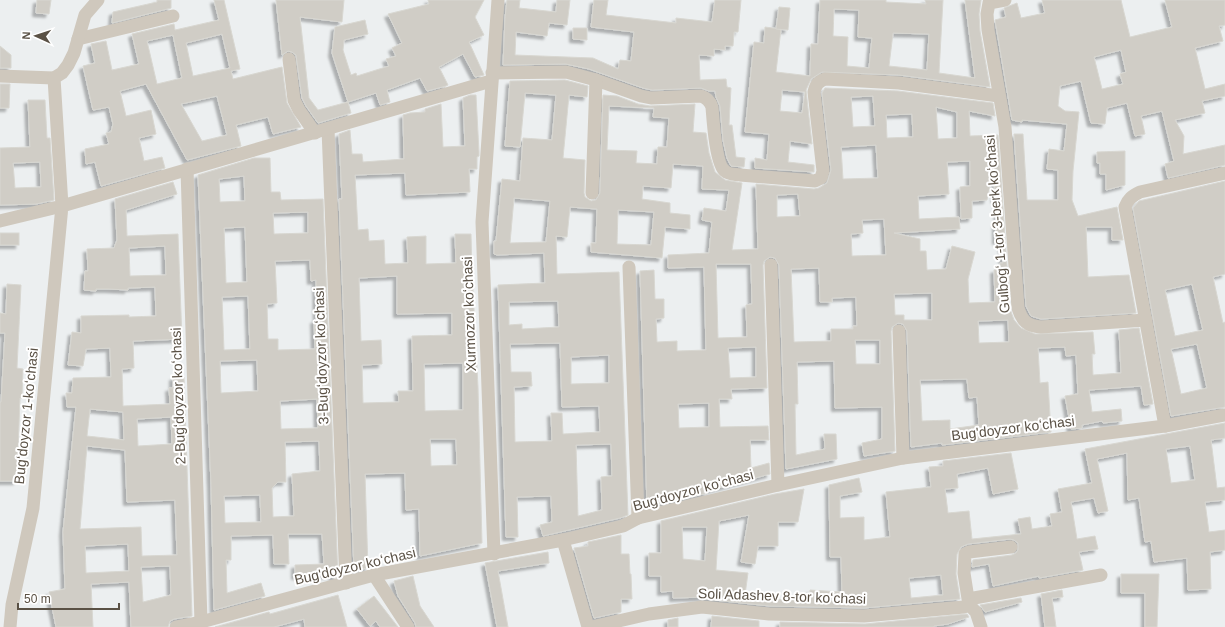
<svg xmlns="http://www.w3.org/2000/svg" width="1225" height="627" font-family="Arial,sans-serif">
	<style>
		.building { fill: #d0cdc6; stroke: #d8d7d1; fill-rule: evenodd; filter: url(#shadow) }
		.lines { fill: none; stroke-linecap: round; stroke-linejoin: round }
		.minor { stroke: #cfc8bd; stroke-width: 13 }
		.labels { text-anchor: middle; stroke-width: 4; stroke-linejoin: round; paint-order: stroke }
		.street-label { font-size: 14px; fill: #5a5145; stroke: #fff }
	</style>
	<defs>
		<filter id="shadow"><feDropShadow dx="-3.5" dy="3.5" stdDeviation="1" flood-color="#0004"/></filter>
	</defs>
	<rect width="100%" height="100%" fill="#eceff0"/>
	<g class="building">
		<path d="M37,0H51L49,14L36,13Z"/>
		<path d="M157,0H171V8L112,23L113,12L157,2Z"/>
		<path d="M214,0H224L240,69L231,71L233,79L282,67L287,103L301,127L273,134L268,117L236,125L241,146L187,160L146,84L120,91L126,116L151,110L156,134L139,138L144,161L162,157L165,168L101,186L95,162L86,164L85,149L109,144L106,133L111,132L113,124L109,107L93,110L83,66L95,63L91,44L106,41L112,70L139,64L132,34L174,24L175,30L219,20ZM222,34L230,68L193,76L186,43ZM173,35L182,78L157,84L147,41ZM217,96L227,135L202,141L181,104Z"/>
		<path d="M276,0H344L342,22L300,17L309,98L318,110L348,102L351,113L318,123L306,106L302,98L296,55L292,52L288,51L282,55Z"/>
		<path d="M428,0H484L475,17L484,35L469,42L484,75L475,77L463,54L439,67L448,85L446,86L427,91L420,78L387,90L390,102L380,105L376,93L348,102L332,53L335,27L365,20L368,34L344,40L343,50L351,75L356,73L357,76L389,66L386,59L396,56L392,48L402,43L388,14L429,4Z"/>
		<path d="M507,0H520L519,8L556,12L557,0H570L567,25L549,23L547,36L516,32L515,55L593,58L618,69L620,60L631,61L634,32L591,27L594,0H608L606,15L676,23V18L712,22L715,0H741L738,32H734L733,46H725V50L714,49V56L699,55L700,80L726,79L727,87L731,88L729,125H732L736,157L745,158L744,167L731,166L727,158L723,140L720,106L716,97L715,91H709L701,88L652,90L643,88L589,69L566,64L503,65L505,18Z"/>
		<path d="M820,0H886V2L926,4L925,0H943L939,73L975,78L965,0H981L979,14L980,31L990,87L899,75L822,72L811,79L806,90L812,144L790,141L788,162L814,165V172L755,168V158L767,160L769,134L745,132L754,42L764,43L765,27L781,29L776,72L810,76L811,44H818ZM834,9L859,10L858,37L872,38L869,68L847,66L848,37L833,36ZM893,33L929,34L927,70L889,66ZM782,90L805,92L802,113L780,111Z"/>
		<path d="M1042,0H1121L1130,37L1172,27L1165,0H1225V25L1219,26L1223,41L1195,48L1205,89L1225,84V96L1202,101L1205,113L1175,120L1184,136L1183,154L1225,145V165L1168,178L1165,164L1174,161L1162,111L1141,116L1145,134L1135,136L1127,103L1107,108L1105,124L1091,123L1081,81L1060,86L1058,106L1065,111L1079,112L1073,171L1072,200L1078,216L1117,207L1123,240H1112V227H1086L1088,277L1129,275L1136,313L1041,319L1031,316L1026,306L1014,134H1023L1027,200H1058V170L1047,169L1049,149L1064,151L1067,124L1022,120V122L1012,120L995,20L1006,17L1004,8L1017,3L1021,18L1045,13ZM1121,50L1126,72L1120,74L1123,84L1102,89L1094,57Z"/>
		<path d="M779,7L790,8L788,30L776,29Z"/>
		<path d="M573,28H587V40L573,39Z"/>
		<path d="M0,46L11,55V68H0Z"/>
		<path d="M565,80L588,86L587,97L569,95L563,158L585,160L584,193L585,197L591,201L596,200L600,193L603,95L617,96L638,104L650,106L695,104L693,132L706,133L709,153L715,172L725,180L742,183L732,250L758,249L756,184L814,189L819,188L827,183L831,170L822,93L825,88L898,91L993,103L995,116L969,111L970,136L998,135L1010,309L1014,320L1021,328L1035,334L1093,332L1095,354H1092L1093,375L1121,373L1119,330L1139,328L1153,404L1144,405L1141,386L1089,390L1092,412L1121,409L1122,421L1103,423L1102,421L1082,425V428L1071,429L1065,396L1078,394L1076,355L1066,356L1065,347L1038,348L1040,383L1048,382L1051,432L942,445V443L911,447L907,331L903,324L898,323L892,327L891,331L895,451L864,456L862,443L882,439V407L835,408L834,361L797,362L798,404H795L796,455L825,449L824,434H836L837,459L786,469L779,265L775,258L770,257L764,261L763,265L767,388L731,389L732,399H719L720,427L768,426L769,440H750L751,468L769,463L770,474L703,492L708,493L647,507L640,271L654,270L655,299H664V318L656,319L657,342L677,341V351L706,350L704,267L668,268V255L709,253L712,222L702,220L704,208L726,211L729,190L702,189L703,166L673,164L671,188L643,186L642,199L670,203V213L690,215V229L665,227L662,258L591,252V243H596L597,209L570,207L567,237L556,236L557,274L619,272L628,515L620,518L543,536L540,525L552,522L551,496L517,497L518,537H506L498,285L545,283L544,253L497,255L494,254V241H496L502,179L520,181L523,138L552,140L556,95L525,93L520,147L505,146L510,81ZM873,96L875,126L853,127L851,97ZM609,106L654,108L653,117L669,118L667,147H658L657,164L636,163L637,151L607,150ZM936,107L957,112V138L938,139ZM912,114L913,137L887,138L886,115ZM876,145L878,178L843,179L841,147ZM970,161V186L960,187L961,219L972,218V201L987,200L992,177L994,178L995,200H997L998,221L996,222V241L1002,240L1003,263H1000V269L994,270L995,302L969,303L968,279L975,252L952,246L946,269L927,270L926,251H920V239L894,233L960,229L959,217L919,219L918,196L949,194L947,162ZM798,194L800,216L777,217V195ZM514,198L550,201L546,242L510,243ZM618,210L654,212L651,245L617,244ZM884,219L886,255L852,256L851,234L863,233L862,220ZM716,264H751L752,304L746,305L747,337L718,338ZM819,268L820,302H832V298L856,297L857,326H853V329H831V341L794,342L791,269ZM932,293V320H904V315H895L894,294ZM558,301L559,327L522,329V324L509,325V302ZM1008,320L1009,342L979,343L978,321ZM855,340H880V364H856ZM560,343L562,407L599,406L600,432L563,434L562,413H551L552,441L515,442L514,387L532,386L531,372H511L510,344ZM756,347V377L730,378L728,348ZM609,355V383L571,384V357ZM967,379L969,398L977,397L979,425L950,429V420L922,421L920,380ZM709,403V427L679,428L678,404ZM611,444L612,476L601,477L602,510L578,516L576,445Z"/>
		<path d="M0,84H10L9,108H0Z"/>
		<path d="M470,95H476L479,152V156L477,157V169H469L470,192L406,195L405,173L355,175L358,230L368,229L369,241L384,240L385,264L408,263L407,237L426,236V264L456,263L455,234H471L472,270L478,387L482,543L420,556L419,509L406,510L405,473L365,474L368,568L354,570L339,199H342L339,134L350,130L352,154H362L363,162L404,159L403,115L410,113L425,112V109L441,104L443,147L465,146L463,98ZM397,276V314L452,313V335L412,336L413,391H398L399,402L363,403L362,365L382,364L381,340L361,341L359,278ZM463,363V410L425,411L424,364ZM430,439H456L457,465L431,466Z"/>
		<path d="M28,100H45L47,138H50L54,200L36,204L0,205V148L30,147ZM40,162L41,187L15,188L13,163Z"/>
		<path d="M1125,151V185L1106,190V174H1100V163H1097V152Z"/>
		<path d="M254,158H270L271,192H280L281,200L323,199L338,577L334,578L332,575L295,576V565L324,564L322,534H288L289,564H274L273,535L231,536V560H226L227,593L261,583L265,596L214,610L211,484L198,175ZM244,176L245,201L220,202L219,179ZM308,212V233L274,234L273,213ZM245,227L247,282L226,283L224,228ZM310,260L311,281L316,280L317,320H314L315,349L278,350V339H268L267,304L277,303L275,261ZM248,296L250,349L224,350L222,297ZM257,360L258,391L221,393L220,361ZM317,399L318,428L281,429L280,401ZM319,441L320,471L292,474L294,516L273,517L272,488L278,482H286L285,442ZM260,495L261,522L225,523L224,496Z"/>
		<path d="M1225,181V274L1213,277L1223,323L1225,322V407L1171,416L1133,208L1139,201ZM1192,284L1203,330L1175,336L1165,290ZM1197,344L1207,388L1181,394L1171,349Z"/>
		<path d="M173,182L177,194L126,210L127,236L178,234L182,339L133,341L134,368L122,369L123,406L170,404L169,388H173V377H184L192,616L174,619L170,621L168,627H131L129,582L91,584L93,627H56L49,592L65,589L63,532L76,407H67L66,393H72L73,378L111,377L110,348L86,349L83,366L68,365L72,332L81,333V316L129,315V317L156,316L155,287L128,288V290L109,289H96V291L84,290L85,271H88L87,249L114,248L117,240L115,199ZM165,246L166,275L130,276L129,248ZM90,409L123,412L124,440L87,436ZM171,417L172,444L138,446L137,419ZM87,446L125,450L127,502L175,500L177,555L142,556L141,527L80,529ZM128,544L129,571L86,573L85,546ZM170,566L171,595L143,602L141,567Z"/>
		<rect x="0" y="233" width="19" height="12"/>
		<path d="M7,284L21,285L17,368L23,369L22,398H20L17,481H0V402H1L5,333H0V313L6,314Z"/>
		<path d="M1225,423V438L1211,440L1217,488L1225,487V500L1205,502L1209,532L1225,530V550L1210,552L1211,589L1188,590L1187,558L1154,562L1151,541L1145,542L1139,498L1128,500L1127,453L1097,459L1108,511L1098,513L1094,498L1071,502L1077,539L1095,536L1098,549L1079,552L1083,570L1039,578V576L993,586L989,564L972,567L973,560L1012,555L1016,553L1018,550V543L1014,540L1010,539L968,544L961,547L957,554L956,574L960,599L864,608L770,606L705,599V597L673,598V591L661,592V576H649V553H661V521L775,494L804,489L798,522H778V546H758L755,564L741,562L749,515L719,521L716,570L748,573L745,595L784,600L810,599V590L842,592L841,557H830L829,485L859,478L862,492L840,496V518L864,517V540L890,537L886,492L931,487L929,467L943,466V461L1011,453L1018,489L993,494L988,468L957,474L958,488L945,489L948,513L969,511L972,539L1021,534L1018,519L1030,517L1032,529L1052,526L1050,514L1062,512L1058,489L1092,483L1085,449ZM1190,446L1195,480L1171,483L1166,449ZM682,527H707L705,561L683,559ZM941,575L943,595L911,598L909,578Z"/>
		<path d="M621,535V554H629L630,574H631L632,599H621V612L594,618L574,548L588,546V542Z"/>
		<path d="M548,552L549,563L498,571L508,627H497L485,563Z"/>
		<path d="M1121,574H1159L1157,627H1145V593H1121Z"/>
		<path d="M413,576L420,606L434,627H416L415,623L398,596L394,581Z"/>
		<path d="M1062,590L1063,597L1052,598L1056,627H1045L1041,594Z"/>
		<path d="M338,595L347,627H305L304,619L274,627H215L269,612L270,614Z"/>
		<path d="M374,596L398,627H380L376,621L370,626L357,609Z"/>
		<path d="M1021,598L1022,602L985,612L980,605Z"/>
		<path d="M967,614L969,617L948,624L934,626V627H780V622L865,624Z"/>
		<path d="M712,616L759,621V627H711Z"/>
		<path d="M678,618V627H668V620Z"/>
	</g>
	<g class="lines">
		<g class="minor">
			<path d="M1005,0L989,3L987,14L988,30L1005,127L1018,308C1022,321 1027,326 1041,327L1146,320"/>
			<path d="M78,39L173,16"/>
			<path d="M289,59L294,100L299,110L315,133"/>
			<path d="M492,73L566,72L596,80L641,96L651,98L701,96C707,98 710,101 712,107C713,120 716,165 725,171C729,175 735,174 740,175L815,181L821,178L823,171L814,92C816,84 818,82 825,79L899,83L999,96"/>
			<path d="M0,76L54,78"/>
			<path d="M328,129L346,583"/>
			<path d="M187,169L201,622"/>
			<path d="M592,193L596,80"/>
			<path d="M0,221L62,206L54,78L62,73L68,65L74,53L85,15L98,0"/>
			<path d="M771,265L778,485"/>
			<path d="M629,267L638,518"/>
			<path d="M899,331L903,458"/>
			<path d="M1165,426L1125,207C1128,199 1132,196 1140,192L1225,173"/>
			<path d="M563,540L588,627"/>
			<path d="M494,554L482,222L498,0"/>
			<path d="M374,575L408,627"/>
			<path d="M969,605L974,598L1101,575"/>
			<path d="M969,605L964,573L965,554L969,552L1011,547"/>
			<path d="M10,627L12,605L33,508L62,206L491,81"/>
			<path d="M176,627L201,622L374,575L563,540L623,526L638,518L778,485L903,458L1165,426L1225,415"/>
			<path d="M592,627L649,614L702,607L769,614L864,616L964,607L969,605L976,612L981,627"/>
		</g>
	</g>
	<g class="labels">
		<g class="street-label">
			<text transform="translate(997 224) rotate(-95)" y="5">Gulbogʻ 1-tor 3-berk koʻchasi</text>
			<text transform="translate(469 314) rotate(-92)" y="5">Xurmozor koʻchasi</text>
			<text transform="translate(321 356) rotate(-92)" y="5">3-Bugʻdoyzor koʻchasi</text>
			<text transform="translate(178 396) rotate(-92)" y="5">2-Bugʻdoyzor koʻchasi</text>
			<text transform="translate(26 416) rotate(-84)" y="5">Bugʻdoyzor 1-koʻchasi</text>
			<text transform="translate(1013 428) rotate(-7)" y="5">Bug'doyzor koʻchasi</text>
			<text transform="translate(693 490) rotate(-15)" y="5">Bug'doyzor koʻchasi</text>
			<text transform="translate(355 566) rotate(-13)" y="5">Bug'doyzor koʻchasi</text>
			<text transform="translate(782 596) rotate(2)" y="5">Soli Adashev 8-tor koʻchasi</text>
		</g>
	</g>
	<g transform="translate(36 36) rotate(273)" stroke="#ffffff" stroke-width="3" paint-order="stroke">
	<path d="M0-3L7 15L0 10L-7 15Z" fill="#5a5145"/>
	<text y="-6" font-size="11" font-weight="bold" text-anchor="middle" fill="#5a5145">N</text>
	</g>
	<path d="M18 603v6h101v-6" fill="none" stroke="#5a5145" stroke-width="2"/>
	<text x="24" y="603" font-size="12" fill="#5a5145" stroke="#ffffff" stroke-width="3" paint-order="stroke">50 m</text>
</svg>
